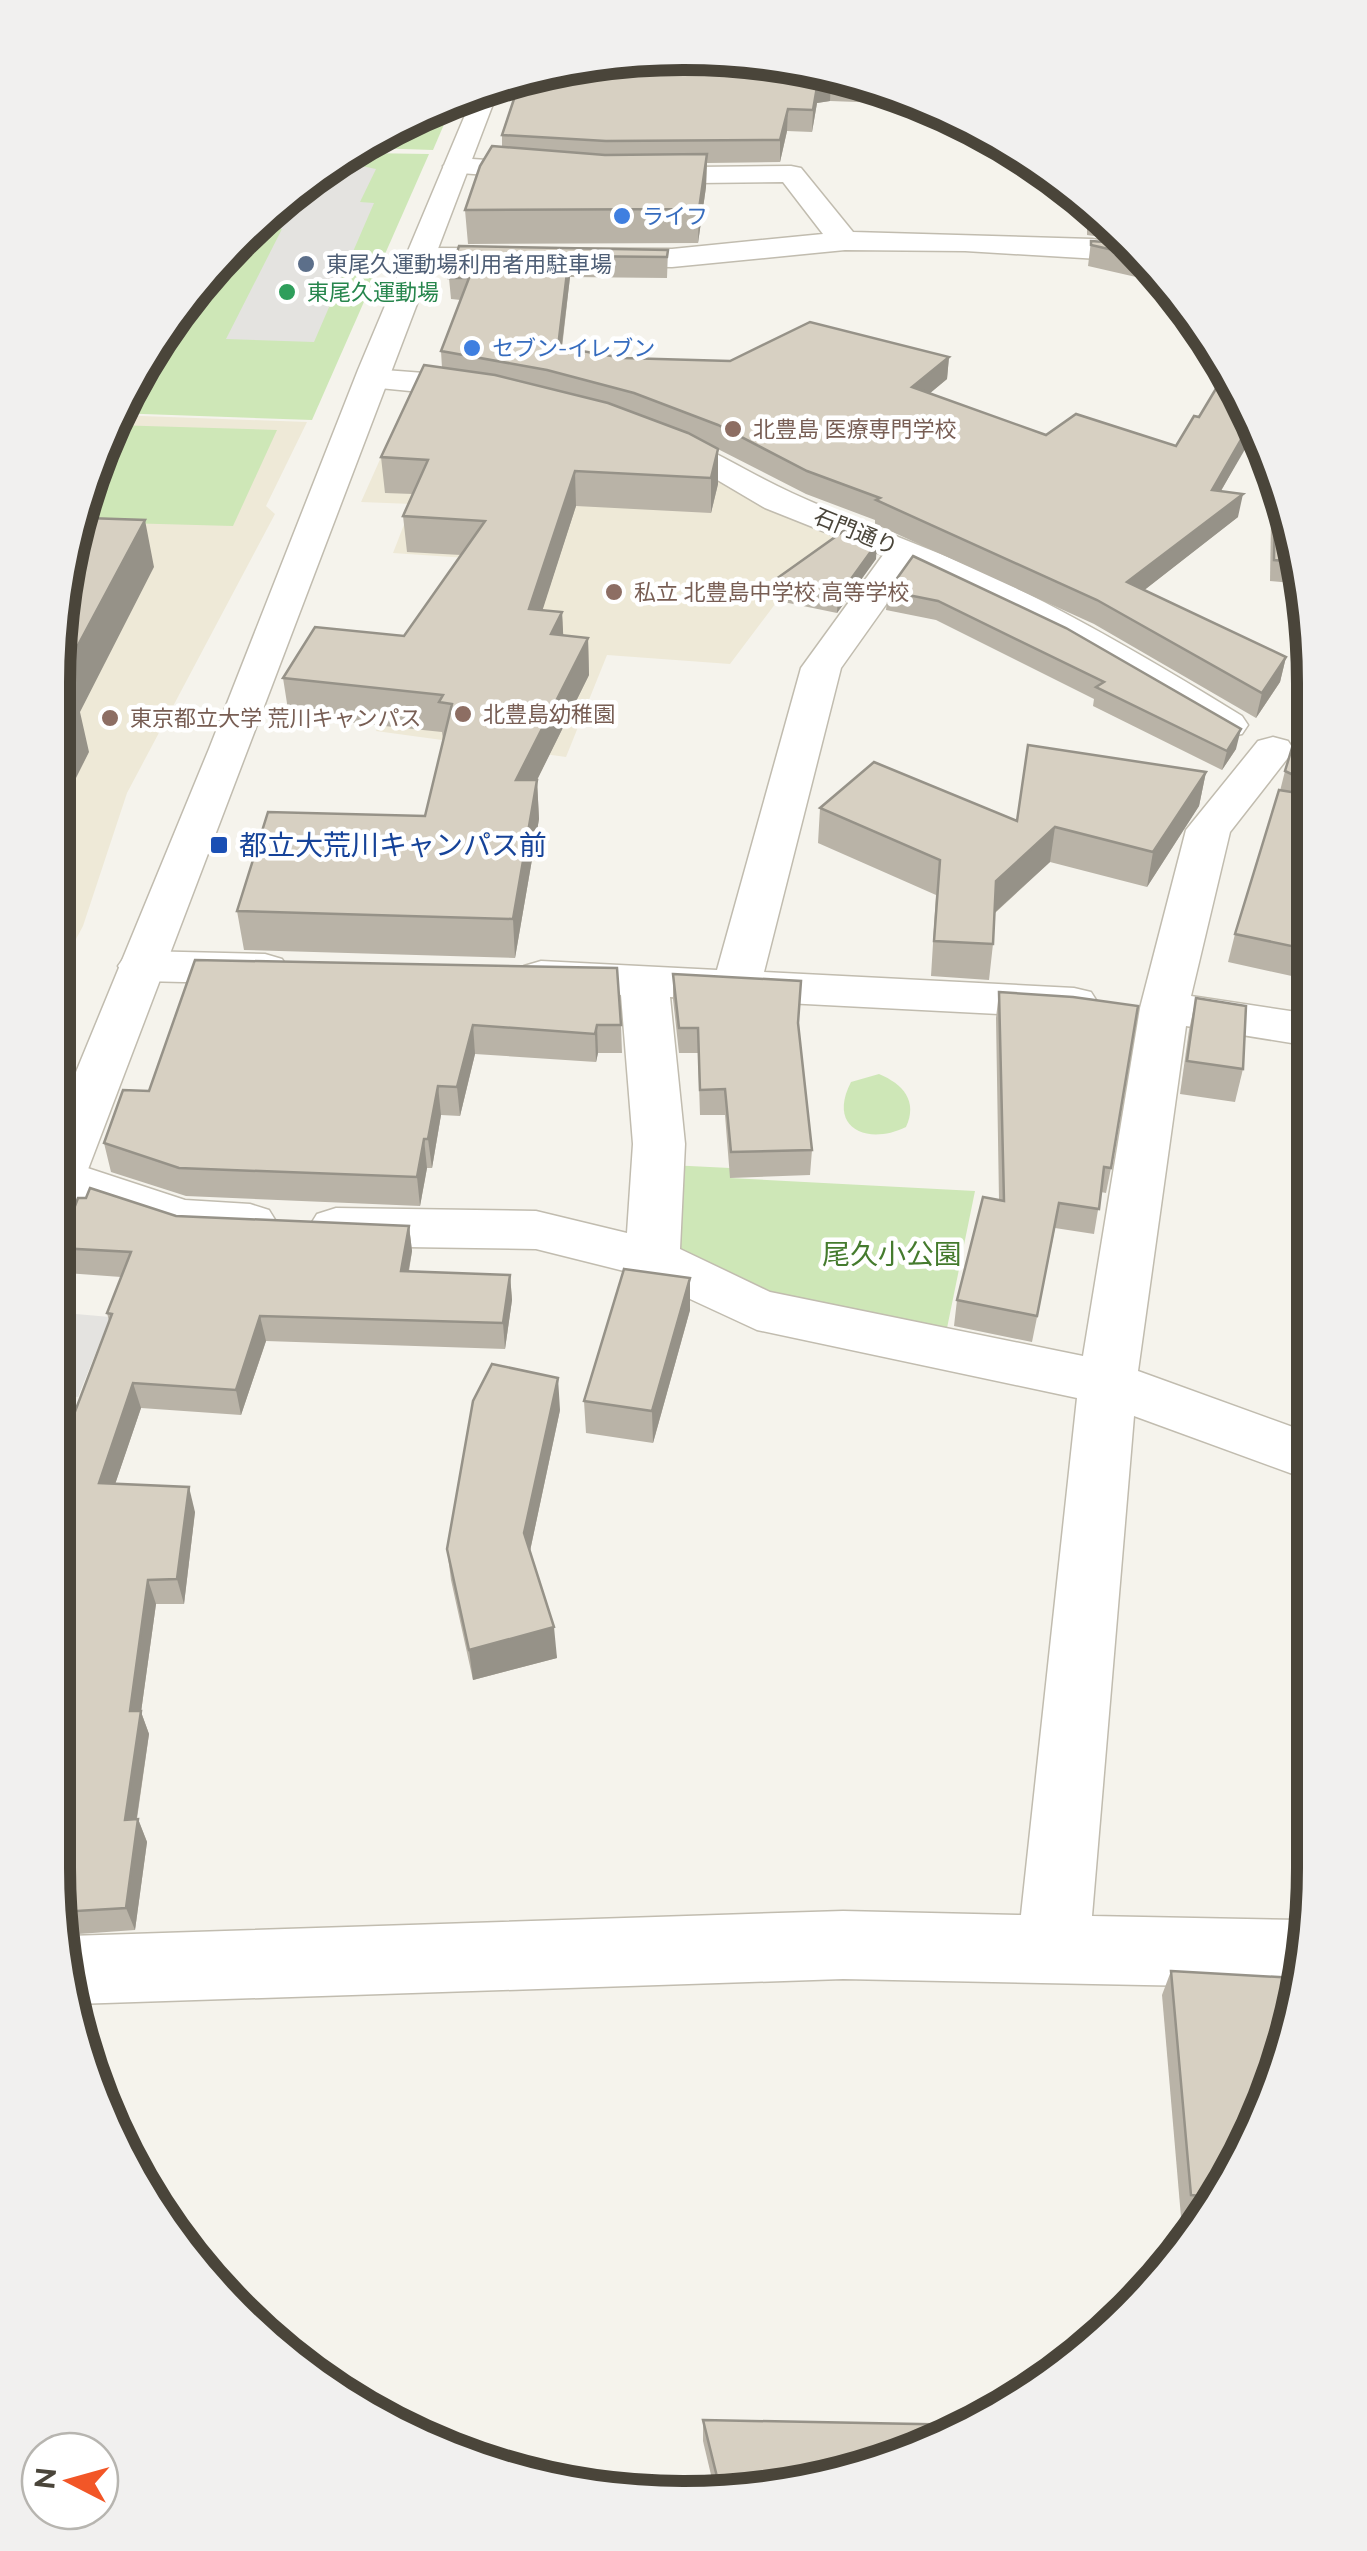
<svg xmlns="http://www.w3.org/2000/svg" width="1367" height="2551" font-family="Raleway,'Noto Sans JP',sans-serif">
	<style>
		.education { fill: #eee9d7 }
		.green { fill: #cee7b7 }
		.parking { fill: #e4e3e0 }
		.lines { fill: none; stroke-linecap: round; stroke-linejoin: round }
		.minor-casing { stroke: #c1bcaf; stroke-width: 3 }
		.tertiary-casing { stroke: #c1bcaf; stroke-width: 3 }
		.minor { fill: #fff; fill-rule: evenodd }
		.tertiary { fill: #fff; fill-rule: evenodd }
		.wall { fill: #b9b3a7 }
		.shaded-wall { fill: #969288 }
		.building { fill: #d7d0c2; stroke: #969288; stroke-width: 2.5 }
		.shop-dot { fill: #3f7fe0; stroke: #fff; stroke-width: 4 }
		.service-dot { fill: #5c6f8a; stroke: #fff; stroke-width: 4 }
		.leisure-dot { fill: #2e9e5b; stroke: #fff; stroke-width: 4 }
		.education-dot { fill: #8d6e63; stroke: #fff; stroke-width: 4 }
		.transit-dot { fill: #1a4fb4; stroke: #fff; stroke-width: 4 }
		.labels { text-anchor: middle; stroke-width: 9; stroke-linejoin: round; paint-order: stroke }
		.far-shop-label { font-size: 22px; fill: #366cbe; stroke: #fff; text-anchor: start }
		.far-service-label { font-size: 22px; fill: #4e5e75; stroke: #fff; text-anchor: start }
		.far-leisure-label { font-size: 22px; fill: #27864d; stroke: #fff; text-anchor: start }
		.far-education-label { font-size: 22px; fill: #785e54; stroke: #fff; text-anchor: start }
		.far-street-label { font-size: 22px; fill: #4a453a; stroke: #fff }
		.transit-label { font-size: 28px; fill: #164399; stroke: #fff; text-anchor: start }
		.park-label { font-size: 28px; fill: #457b2e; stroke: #fff }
		.rim { fill: none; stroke: #4a453a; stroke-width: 12 }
	</style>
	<rect width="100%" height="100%" fill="#f5f3ec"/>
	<g class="education">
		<path d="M411,390L600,424L843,537L806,563L730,664L607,655L566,757L376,731L427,622L467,558L393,553L412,504L361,502Z"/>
		<path d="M115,415L307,422L266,506L275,514L127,793L83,926L53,982L54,643Z"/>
	</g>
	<g class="green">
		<path d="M454,101L433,150L373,148Z"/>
		<path d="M365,153L429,154L312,420L115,413L118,404L268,209Z"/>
		<path d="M112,425L277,430L233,526L86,522Z"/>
		<path d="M879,1074C903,1084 918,1101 906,1127C867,1146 827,1128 851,1082Z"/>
		<path d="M669,1165L730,1168V1178L975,1191L946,1333L787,1299L673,1254Z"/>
	</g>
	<g class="parking">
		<path d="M347,163L376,169L360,202L374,203L314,342L226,339L282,229L254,227L268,209Z"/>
		<path d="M53,1312L110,1317L78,1397L53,1395Z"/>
	</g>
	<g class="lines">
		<g class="minor-casing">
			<g id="minor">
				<path d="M457,158L606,168L791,166L801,168L853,232L1092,239L1133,245L1149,262L965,251L845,250L672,267L410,263L405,257L410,251L420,248L672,249L823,234L783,182L606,184L447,172L443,166Z"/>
				<path d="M371,369L451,375L499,386L504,393L499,400L487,403L451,395L359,386L355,379L359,372Z"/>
				<path d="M647,427C701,440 743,471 792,493C864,526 939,550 1010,585C1090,624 1166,669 1242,716L1248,725L1242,734L1227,737L1212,734C1115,672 1016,616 912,568L841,668L764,972L1074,988L1091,992L1098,1003L1091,1014L1074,1018L670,997L685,1144L680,1249L770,1292L1083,1356L1140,1008L1186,830L1258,741L1273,737L1288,741L1294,750L1230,832L1191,996L1310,1014V1046L1186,1026L1138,1371L1312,1434V1481L1134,1416L1092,1916L1301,1920L1309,1923L1292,1988L843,1979L75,2004L64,1938L69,1936L843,1911L1021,1915L1077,1398L757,1330L636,1274L536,1249L336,1246L317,1240L309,1227L317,1214L336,1208L536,1211L627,1233L633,1144L621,995L524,986L517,976L524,966L541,961L717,970L801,668L883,555L765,508L692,465L635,444L630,437L635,430Z"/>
				<path d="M142,951L265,954L282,959L289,969L282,979L265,984L142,981L125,976L118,966L125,956Z"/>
				<path d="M60,1159L185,1200L250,1204L269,1210L277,1223L269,1236C198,1257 120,1217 53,1194V1161Z"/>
			</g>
		</g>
		<g class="tertiary-casing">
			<path id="tertiary" d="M501,83L79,1193L72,1206L53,1211V1128L209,749L358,370L476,89Z"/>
		</g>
		<use href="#minor" class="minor"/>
		<use href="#tertiary" class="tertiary"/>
	</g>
	<g class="wall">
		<path d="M725,54L911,104L830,101L817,103L812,132L787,131L780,162L707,163L706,187L698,243L468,244L465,210L502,147V135Z"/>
		<path d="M1087,201L1099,209L1129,241L1087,235Z"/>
		<path d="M1091,241L1132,244L1171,285L1088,266Z"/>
		<path d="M459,246L668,250L667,278L570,277L562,348L623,358L730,361L949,357L947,379L930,393L1046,435L1176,446L1248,442L1221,491L1238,517L1144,590L1286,657L1280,682L1256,718L1094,624L875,524V520L806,494L710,445L718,484L711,513L576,506L542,610L562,612L563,635L588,638L589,675L537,780L539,819L515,958L244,950L237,911L425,816L443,740L442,732L289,716L283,678L404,636L461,555L407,552L403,516L413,494L385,493L381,457L442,368L441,351L461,300L451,299L449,278Z"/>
		<path d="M1275,500L1282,501L1304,584L1270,581L1271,521Z"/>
		<path d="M913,556L1236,749L1222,770L1093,706L1094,699L936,620L886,610L888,591Z"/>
		<path d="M876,559L837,613L769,599V584Z"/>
		<path d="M1309,691V748L1296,739Z"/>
		<path d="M1310,755V980L1228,962L1235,934L1280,791L1285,771Z"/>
		<path d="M1206,772L1199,806L1147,887L1050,862L995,913L993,944L989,980L931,976L936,895L818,843L820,808L1017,821Z"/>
		<path d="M195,960L621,1025L622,1053H598L596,1062L475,1054L460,1116L441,1115L432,1168H427L420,1206L186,1196L111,1172L104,1143L149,1091Z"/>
		<path d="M673,974L798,1026L812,1150L810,1175L730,1178L725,1115H700L698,1053H679L673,999Z"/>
		<path d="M999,992L1111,1168L1106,1193L1101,1192L1094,1234L1055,1228L1032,1342L954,1326L957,1300L999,1200L996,1018Z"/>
		<path d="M1196,998L1243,1069L1235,1102L1180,1094L1189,1030Z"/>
		<path d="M176,1216L409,1226L412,1251L409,1271L510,1275L512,1300L505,1349L266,1341L241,1415L141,1408L115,1484L195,1512L184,1604H156L141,1712L149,1734L137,1819H138L147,1842L135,1930L64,1935L52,1868L62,1446L109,1321L107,1313L121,1277L66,1273L59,1248Z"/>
		<path d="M690,1278V1310L653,1443L586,1433L584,1401Z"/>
		<path d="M560,1410L530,1551L557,1658L473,1680L451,1580L447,1549Z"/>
		<path d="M1171,1971L1295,1978L1249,2147L1198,2218L1181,2217L1162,1995Z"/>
		<path d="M703,2420L725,2497L716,2496L703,2441Z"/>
	</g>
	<g class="shaded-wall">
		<path d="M823,80L831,82L830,101L817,103L812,132L813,110L818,81Z"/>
		<path d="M788,109L787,131L780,162V140Z"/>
		<path d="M707,154L706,187L698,243L699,209Z"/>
		<path d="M569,256L570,277L559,369L558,347Z"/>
		<path d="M949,357L947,379L911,409L912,387Z"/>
		<path d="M1253,419L1258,427L1208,513L1212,490Z"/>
		<path d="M718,449V484L711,513V478Z"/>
		<path d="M575,471L576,506L531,646L529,609Z"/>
		<path d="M1243,494L1238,517L1124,606L1127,582Z"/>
		<path d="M145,520L154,567L80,712L89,752L54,822V690Z"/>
		<path d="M877,543L876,559L837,613L838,597Z"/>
		<path d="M562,612L564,649L551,634Z"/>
		<path d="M588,638L589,675L537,780L539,819L515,958L513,919L516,780Z"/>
		<path d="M1286,657L1280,682L1256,718L1262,693Z"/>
		<path d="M1241,729L1236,749L1222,770L1227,751Z"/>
		<path d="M1206,772L1199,806L1147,887L1153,852Z"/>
		<path d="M1055,827L1050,862L991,916L996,881Z"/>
		<path d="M473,1025L475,1054L460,1116L457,1087Z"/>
		<path d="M597,1025L598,1053L596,1062L595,1034Z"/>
		<path d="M438,1086L441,1115L432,1168L428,1139Z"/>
		<path d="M424,1139L427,1168L420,1206L417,1177Z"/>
		<path d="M409,1226L412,1251L404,1296L401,1271Z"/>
		<path d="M510,1275L512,1300L505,1349L503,1323Z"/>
		<path d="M690,1278V1310L653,1443L652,1411Z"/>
		<path d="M260,1316L266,1341L241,1415L236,1390Z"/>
		<path d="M558,1378L560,1410L527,1565L524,1533Z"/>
		<path d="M133,1383L141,1408L107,1508L99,1483Z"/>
		<path d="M189,1487L195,1512L184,1604L177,1579Z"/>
		<path d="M148,1580L156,1604L141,1712L149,1734L133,1843L125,1820L130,1711Z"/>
		<path d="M554,1627L557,1658L473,1680L469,1650Z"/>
		<path d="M138,1819L147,1842L135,1930L126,1908Z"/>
	</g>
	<g class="building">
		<path d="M725,54L823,80L818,81L813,110L788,109L780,140L606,141L502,135L520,81Z"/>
		<path d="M492,146L605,155L707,154L699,209L465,210L480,166Z"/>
		<path d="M1090,202L1099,209L1106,217L1090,214Z"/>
		<path d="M1091,241L1132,244L1144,257L1091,245Z"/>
		<path d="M459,246L668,250L667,257L569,256L558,347L623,358L730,361L810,322L949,357L912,387L1046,435L1076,414L1176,446L1194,416L1199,417L1226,372L1253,419L1212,490L1243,494L1127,582L1286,657L1262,693L1097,600L876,500L880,498L807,471L718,425L634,393L547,370L441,351L469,278H449Z"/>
		<path d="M424,365L495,375L608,403L688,433L718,449L711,478L575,471L529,609L562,612L551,634L588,638L516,780H537L513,919L237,911L268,812L425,816L452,704L439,702L443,695L283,678L315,627L404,636L485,521L403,516L428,460L381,457Z"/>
		<path d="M1275,500L1282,501L1299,562L1274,560Z"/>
		<path d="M87,518L145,520L54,690V643Z"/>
		<path d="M845,530L877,543L838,597L769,584Z"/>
		<path d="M913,556L1066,628L1241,729L1227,751L1096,687L1104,682L938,601L888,591Z"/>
		<path d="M1309,691V717L1303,713Z"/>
		<path d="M54,701L77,702L54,747Z"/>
		<path d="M1028,745L1206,772L1153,852L1055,827L996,881L993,944L934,941L940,860L820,808L874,762L1017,821Z"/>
		<path d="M1292,748L1310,755V783L1285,771Z"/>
		<path d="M1279,790L1310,795V950L1235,934Z"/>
		<path d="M195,960L617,968L621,1025H597L595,1034L473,1025L457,1087L438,1086L428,1139H424L417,1177L179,1168L104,1143L123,1090L149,1091Z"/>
		<path d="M673,974L801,981L798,1023L812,1150L731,1152L725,1089L700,1090L698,1028H679Z"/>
		<path d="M999,992L1073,997L1138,1006L1111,1168L1104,1167L1099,1209L1059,1203L1037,1316L957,1300L983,1197L1004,1201Z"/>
		<path d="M1196,998L1246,1006L1243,1069L1187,1061Z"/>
		<path d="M90,1188L176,1216L409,1226L401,1271L510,1275L503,1323L260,1316L236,1390L133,1383L99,1483L189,1487L177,1579L148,1580L130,1711H141L125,1820L138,1819L126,1908L60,1912L52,1868L53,1445L62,1446L112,1314L107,1313L131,1252L59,1248L78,1198H86Z"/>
		<path d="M624,1269L690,1278L652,1411L584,1401Z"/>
		<path d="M492,1364L558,1378L524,1533L554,1627L469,1650L447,1549L473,1401Z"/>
		<path d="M1171,1971L1295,1978L1269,2073L1264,2072L1265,2088L1249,2147L1214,2197L1191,2195Z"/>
		<path d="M703,2420L968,2425L954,2436L725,2497H722Z"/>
	</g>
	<g class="shop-dot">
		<circle cx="622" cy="216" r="10"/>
		<circle cx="472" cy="348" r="10"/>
	</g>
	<circle class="service-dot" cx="306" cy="264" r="10"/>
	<circle class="leisure-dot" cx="287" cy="292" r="10"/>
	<g class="education-dot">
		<circle cx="733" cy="429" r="10"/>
		<circle cx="614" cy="592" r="10"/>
		<circle cx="463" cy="714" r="10"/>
		<circle cx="110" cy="718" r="10"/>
	</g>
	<rect class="transit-dot" x="209" y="835" width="20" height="20" rx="5"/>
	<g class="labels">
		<g class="far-shop-label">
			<text x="642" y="224">ライフ</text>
			<text x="492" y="356">セブン-イレブン</text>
		</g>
		<g class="far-service-label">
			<text x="326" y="272">東尾久運動場利用者用駐車場</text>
		</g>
		<g class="far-leisure-label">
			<text x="307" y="300">東尾久運動場</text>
		</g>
		<g class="far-education-label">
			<text x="753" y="437">北豊島 医療専門学校</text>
			<text x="634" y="600">私立 北豊島中学校 高等学校</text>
			<text x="483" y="722">北豊島幼稚園</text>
			<text x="130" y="726">東京都立大学 荒川キャンパス</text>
		</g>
		<g class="far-street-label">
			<text transform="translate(856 531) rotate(22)" y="8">石門通り</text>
		</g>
		<g class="transit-label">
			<text x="239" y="855">都立大荒川キャンパス前</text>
		</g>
		<g class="park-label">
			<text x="892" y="1264">尾久小公園</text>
		</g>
	</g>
	<path d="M0 0H1367V2551H0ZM683 70H684A613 613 0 0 1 1297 683V1868A613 613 0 0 1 684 2481H683A613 613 0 0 1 70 1868V683A613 613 0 0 1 683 70Z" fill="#f1f0ef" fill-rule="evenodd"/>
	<path class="rim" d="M683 70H684A613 613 0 0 1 1297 683V1868A613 613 0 0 1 684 2481H683A613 613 0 0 1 70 1868V683A613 613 0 0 1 683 70Z"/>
	<g transform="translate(70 2481) rotate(276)"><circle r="48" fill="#ffffff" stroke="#b7b5b0" stroke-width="2.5"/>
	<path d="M0-8L18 38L0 25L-18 38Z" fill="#f25627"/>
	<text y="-15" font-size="28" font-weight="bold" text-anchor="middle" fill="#4a453a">N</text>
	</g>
</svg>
